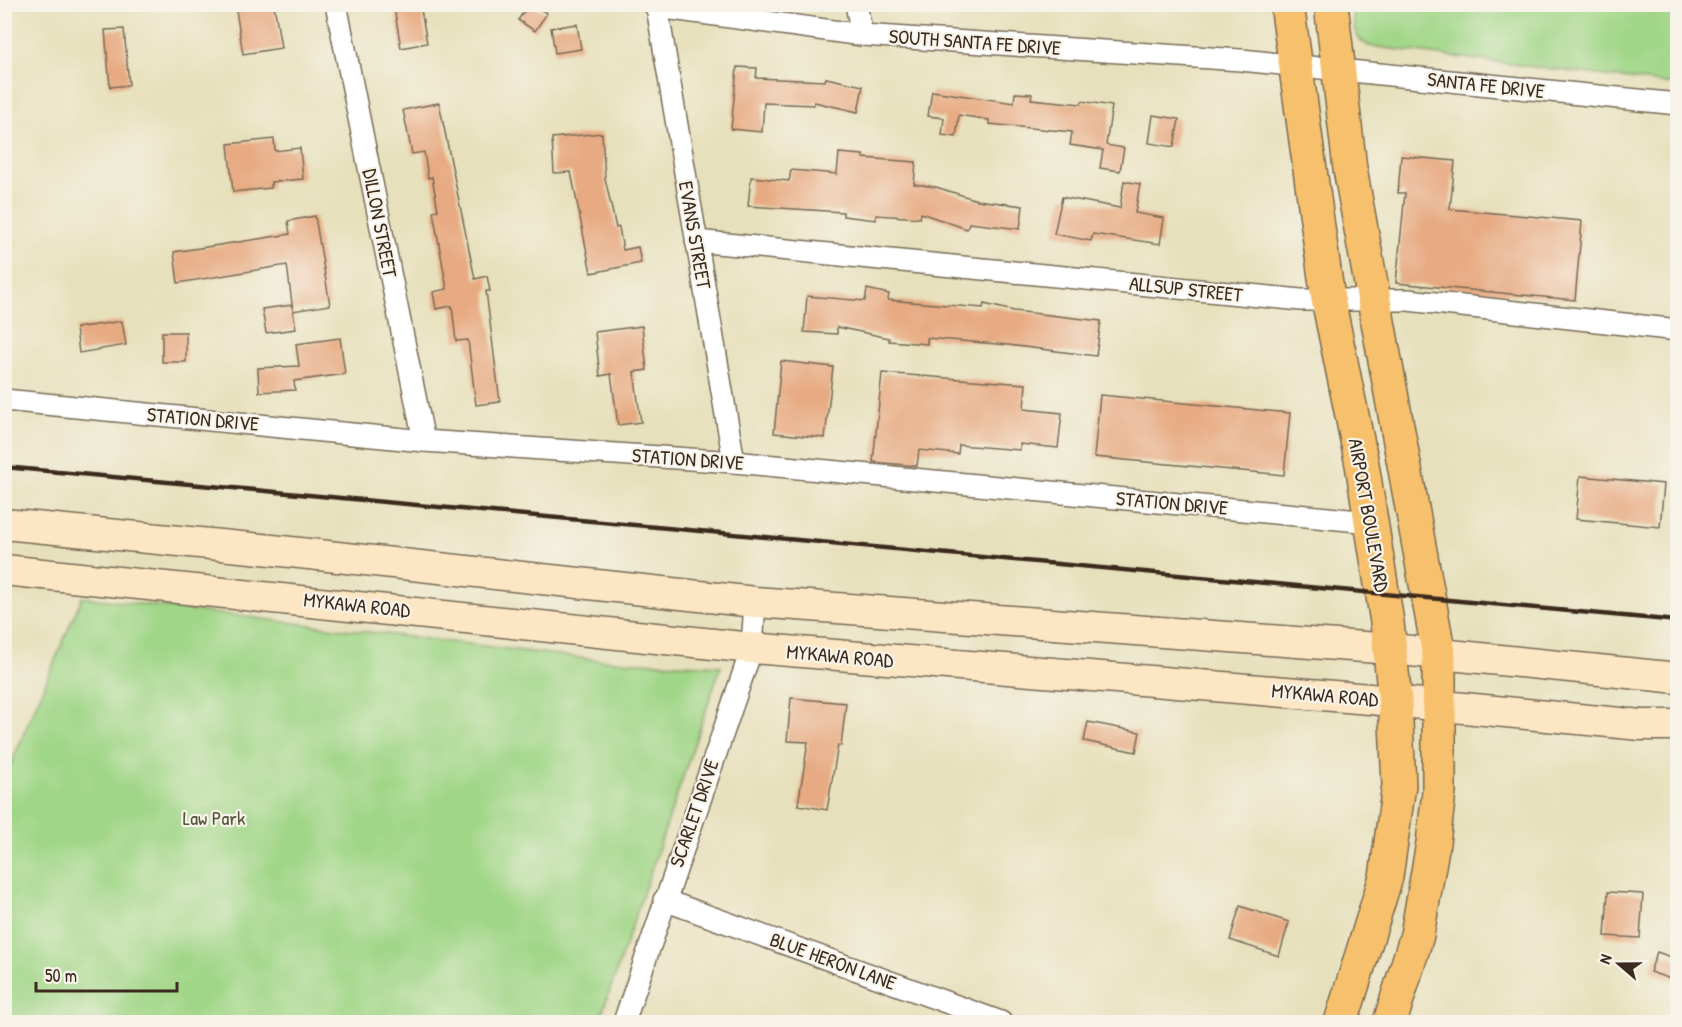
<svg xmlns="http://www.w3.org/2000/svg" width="1682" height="1027" font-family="'Patrick Hand',sans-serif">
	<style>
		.green { fill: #a0d687; stroke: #6e8052; stroke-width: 1.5 }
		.building { fill: #e7aa82 }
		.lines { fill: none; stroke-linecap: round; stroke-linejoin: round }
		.street-casing { stroke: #776a55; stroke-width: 24 }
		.secondary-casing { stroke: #776a55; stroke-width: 33 }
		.primary-casing { stroke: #776a55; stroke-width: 36 }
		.street { stroke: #fff; stroke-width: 21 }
		.secondary { stroke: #fce6c4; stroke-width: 30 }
		.primary { stroke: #f7c06c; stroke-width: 33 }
		.rail { stroke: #3b2a1e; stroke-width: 4.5 }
		.labels { text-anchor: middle; stroke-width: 4.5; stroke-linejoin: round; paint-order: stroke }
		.street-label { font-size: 20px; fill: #3b2a1e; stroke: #f7f3e8 }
		.park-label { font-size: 20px; fill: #545538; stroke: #f7f3e8 }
	</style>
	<rect width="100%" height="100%" fill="#f7f3e8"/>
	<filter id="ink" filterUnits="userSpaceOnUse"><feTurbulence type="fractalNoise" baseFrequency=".0167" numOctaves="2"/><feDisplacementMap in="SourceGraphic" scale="12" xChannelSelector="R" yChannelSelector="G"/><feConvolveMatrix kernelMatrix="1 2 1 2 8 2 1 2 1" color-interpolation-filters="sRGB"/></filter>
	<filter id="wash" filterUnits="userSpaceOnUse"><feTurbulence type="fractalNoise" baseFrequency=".008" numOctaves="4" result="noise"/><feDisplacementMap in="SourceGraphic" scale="24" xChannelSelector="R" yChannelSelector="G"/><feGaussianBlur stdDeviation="1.35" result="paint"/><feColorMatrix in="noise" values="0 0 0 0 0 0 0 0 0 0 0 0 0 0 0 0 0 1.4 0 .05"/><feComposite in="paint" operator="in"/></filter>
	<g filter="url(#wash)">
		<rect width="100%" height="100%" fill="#e7e0bc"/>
		<g class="green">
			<path d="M1353,5H1677V85L1369,46C1352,37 1353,23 1353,5Z"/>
			<path d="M82,597L598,660L721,666L599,1022H5V778Z"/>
		</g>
		<g id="blocks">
			<g class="building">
				<path d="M235,4H274L281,48L243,54Z"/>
				<path d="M410,4H420L427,43L401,48L394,7Z"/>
				<path d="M529,4L547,13L535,31L518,20Z"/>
				<path d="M577,24L581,49L555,53L551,28Z"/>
				<path d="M124,29L129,85L110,87L105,30Z"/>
				<path d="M737,67L757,68L756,78L825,81L826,78L863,86L858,112L814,102V105L764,103L762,132L731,129Z"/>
				<path d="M932,91L1014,103L1015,93L1032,94L1031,99L1081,104L1082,101L1112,106L1106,145L1124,148L1120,171L1100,168L1103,150L1070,145L1072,132L989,124V120L959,115L956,137L942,135L944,118L928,116Z"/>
				<path d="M439,103L475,279L487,276L490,291H486L500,402L476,405L468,340L456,341L452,306L436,309L433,292L447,289L433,211L438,210L432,177L428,178L424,152L412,154L403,110Z"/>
				<path d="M1153,115L1179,119L1174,147L1149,143Z"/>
				<path d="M602,133L605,178L616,228L619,227L623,250L638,247L641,263L591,273L571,172L554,173L552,138Z"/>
				<path d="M274,139L275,151L300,148L303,179L271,182V188L233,192L228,144Z"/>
				<path d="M839,153L863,155V158L916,162L914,184L936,187L977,200L1023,206L1020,229L969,223L967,229L921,213L920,218L876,215V220L843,216V212L748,206L751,177L789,181L791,170L837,174Z"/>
				<path d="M1401,156L1455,161L1450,209L1582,221L1575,300L1396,283L1405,193H1398Z"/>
				<path d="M1124,181L1140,184L1135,213L1164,218L1160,244L1093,234L1091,241L1054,234L1062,197L1120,208Z"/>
				<path d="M315,216L330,305L293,311L287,265L178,283L174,252L290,234L288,221Z"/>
				<path d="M867,289L889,294L888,300L983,308L984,304L1014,311L1101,321L1096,356L1008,345L927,338V344L889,341V338L837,327V334L804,332L807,296L865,301Z"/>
				<path d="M292,305L296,329L266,333L262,309Z"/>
				<path d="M122,321L126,345L79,353L76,328Z"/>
				<path d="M642,326L647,370L634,372L641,422L618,425L611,374L600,376L595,332Z"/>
				<rect x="162" y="332" width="24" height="30"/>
				<path d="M340,338L345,374L294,381L295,390L259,392L258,368L299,366L296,344Z"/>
				<path d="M781,361L833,367L825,438L774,433Z"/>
				<path d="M882,373L1026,384L1024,409L1062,413L1058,448L1020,444V450L959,445L958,454L919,450L917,466L873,462Z"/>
				<path d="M1100,395L1290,413L1284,475L1094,457Z"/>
				<path d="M1580,476L1664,484L1660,527L1576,519Z"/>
				<path d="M791,698L846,703L841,746L838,745L827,810L798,805L808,742L787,741Z"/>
				<path d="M1088,722L1140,732L1136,752L1084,741Z"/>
				<path d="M1608,892L1643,894L1640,938L1605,936Z"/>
				<path d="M1240,906L1289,922L1279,956L1230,940Z"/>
				<path d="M1657,952L1677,959V981L1650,972Z"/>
			</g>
		</g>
	</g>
	<g filter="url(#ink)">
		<use href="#blocks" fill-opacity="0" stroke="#776a55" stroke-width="1.5"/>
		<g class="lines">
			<g class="street-casing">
				<g id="street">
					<path d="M336,4L424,441"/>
					<path d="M653,4L657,7L862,35L1241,60L1678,104"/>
					<path d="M856,4L862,35"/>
					<path d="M657,7L734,462"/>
					<path d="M696,241L1301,300H1408L1678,330"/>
					<path d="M4,400L424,441L734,462L1370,522"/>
					<path d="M664,900L1001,1022"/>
					<path d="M624,1022L752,648L755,602"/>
				</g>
			</g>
			<g class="secondary-casing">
				<g id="secondary">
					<path d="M4,524L272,550L755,602L1391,649L1678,678"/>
					<path d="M4,570L752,648L1370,699L1641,725H1678"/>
				</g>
			</g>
			<g class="primary-casing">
				<g id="primary">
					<path d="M1287,4L1328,299L1362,464L1387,622L1395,701L1399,785L1386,877L1341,1022"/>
					<path d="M1331,4L1350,169L1439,655V792L1433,843L1417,935L1390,1022"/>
				</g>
			</g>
			<use href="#street" class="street"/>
			<use href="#secondary" class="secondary"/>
			<use href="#primary" class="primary"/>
			<path class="rail" d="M4,467L1678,621"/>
		</g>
	</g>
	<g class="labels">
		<g class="street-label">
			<text transform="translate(975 42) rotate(4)" y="7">SOUTH SANTA FE DRIVE</text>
			<text transform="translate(1486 85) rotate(6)" y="7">SANTA FE DRIVE</text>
			<text transform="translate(380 223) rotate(79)" y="7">DILLON STREET</text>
			<text transform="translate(695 235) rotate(80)" y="7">EVANS STREET</text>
			<text transform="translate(1186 289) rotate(6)" y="7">ALLSUP STREET</text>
			<text transform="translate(203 419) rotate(5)" y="7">STATION DRIVE</text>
			<text transform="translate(688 459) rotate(4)" y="7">STATION DRIVE</text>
			<text transform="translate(1172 503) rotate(5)" y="7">STATION DRIVE</text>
			<text transform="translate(1369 515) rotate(80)" y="7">AIRPORT BOULEVARD</text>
			<text transform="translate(357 605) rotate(6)" y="7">MYKAWA ROAD</text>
			<text transform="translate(840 656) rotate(5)" y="7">MYKAWA ROAD</text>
			<text transform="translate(1325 695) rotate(5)" y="7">MYKAWA ROAD</text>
			<text transform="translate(694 813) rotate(-71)" y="7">SCARLET DRIVE</text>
			<text transform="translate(833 961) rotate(20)" y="7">BLUE HERON LANE</text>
		</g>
		<g class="park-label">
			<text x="214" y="825">Law Park</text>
		</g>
	</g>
	<rect width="1682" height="1027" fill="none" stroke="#f7f3e8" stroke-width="24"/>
	<g transform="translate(1619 964) rotate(290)" stroke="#f7f3e8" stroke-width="4.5" paint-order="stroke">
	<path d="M0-4.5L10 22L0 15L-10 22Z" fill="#3b2a1e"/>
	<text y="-9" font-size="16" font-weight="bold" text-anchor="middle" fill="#3b2a1e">N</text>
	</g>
	<path d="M36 982v9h141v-9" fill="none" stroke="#3b2a1e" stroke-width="3"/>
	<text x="45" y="982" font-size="18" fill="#3b2a1e" stroke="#f7f3e8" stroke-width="4.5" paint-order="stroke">50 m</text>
</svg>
